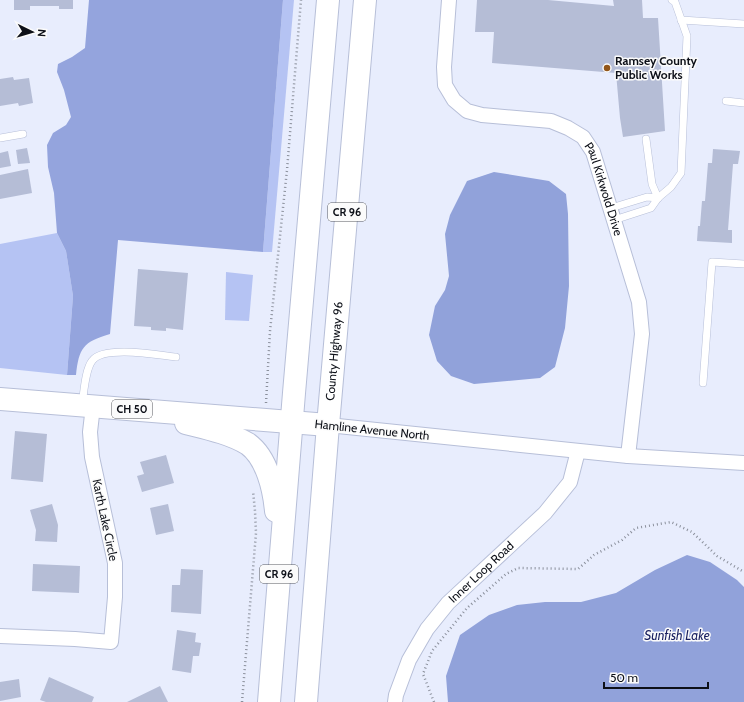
<svg xmlns="http://www.w3.org/2000/svg" width="744" height="702" font-family="Cabin,sans-serif">
	<style>
		.green { fill: #b5c3f3 }
		.forest { fill: #94a4dd }
		.water { fill: #91a2da }
		.building { fill: #b5bdd6 }
		.lines { fill: none; stroke-linecap: round; stroke-linejoin: round }
		.lane-casing { stroke: #b7bfd8; stroke-width: 8 }
		.street-casing { stroke: #b7bfd8; stroke-width: 16 }
		.primary-casing { stroke: #b7bfd8; stroke-width: 24 }
		.path { stroke: #8b909c; stroke-width: 2.5; stroke-dasharray: 1 3; stroke-linecap: butt }
		.lane { stroke: #fff; stroke-width: 7 }
		.street { stroke: #fff; stroke-width: 14 }
		.primary { stroke: #fff; stroke-width: 22 }
		.poi-dot { fill: #925518; stroke: #fbfbfb; stroke-width: 1.5 }
		.labels { text-anchor: middle; stroke-width: 3; stroke-linejoin: round; paint-order: stroke }
		.shield { fill: #fbfbfb; stroke: #54565c; stroke-width: 1 }
		.shield-label { font-size: 11px; font-weight: bold; fill: #0d1018 }
		.poi-label { font-size: 12px; font-weight: bold; fill: #0d1018; stroke: #fbfbfb; text-anchor: start }
		.street-label { font-size: 12px; fill: #0d1018; stroke: #fbfbfb }
		.water-label { font-size: 13px; font-style: italic; fill: #181f60; stroke: #fbfbfb }
	</style>
	<rect width="100%" height="100%" fill="#e8edfd"/>
	<g class="green">
		<path d="M283,0H294L272,252H263Z"/>
		<path d="M57,233L66,251L73,296L67,375L0,368V244Z"/>
		<path d="M226,272L253,275L249,321L225,320Z"/>
	</g>
	<path class="forest" d="M89,0H283L263,252L118,240L110,334C83,342 79,348 76,375H67L73,296L66,251L57,233L54,193L48,167L47,145L53,133L66,125L71,117L64,90L57,72L58,64L72,57L85,48Z"/>
	<g class="water">
		<path d="M494,172L549,181L566,194L568,214L569,286L565,328L555,367L540,378L474,384L451,376L437,361L429,335L435,306L445,290L449,276L445,234L450,215L467,181Z"/>
		<path d="M687,555L710,562L737,580L744,587V702H448L446,676L460,635L489,615L517,605L545,602H581L616,593L655,570Z"/>
	</g>
	<g class="building">
		<path d="M14,0H73V9H59V6H30V10H14Z"/>
		<path d="M477,0H548L614,6L613,0H642L643,18H658L665,131L623,137L620,118L616,73L492,63L494,32H475Z"/>
		<path d="M13,77L14,80L29,78L33,103L19,106L18,103L0,106V79Z"/>
		<path d="M27,148L30,163L18,164L16,150Z"/>
		<path d="M713,149L740,151L738,164H733L728,230H732V243L697,241L698,226H700L702,201H705L708,163H712Z"/>
		<path d="M8,151L11,166L0,168V153Z"/>
		<path d="M28,169L32,193L0,199V175Z"/>
		<path d="M138,269L188,273L183,330L166,328V331L151,330V327L134,326Z"/>
		<path d="M15,431L47,434L43,482L11,479Z"/>
		<path d="M166,455L174,483L142,492L137,476L144,474L140,462Z"/>
		<path d="M52,504L58,525L57,542L35,541L36,530L30,510Z"/>
		<path d="M168,504L174,531L156,535L150,508Z"/>
		<path d="M33,564L80,566L79,593L32,591Z"/>
		<path d="M181,569L203,570L201,614L171,612L172,585H180Z"/>
		<path d="M177,630L196,633L195,642L201,643L199,656H193L191,673L172,670Z"/>
		<path d="M49,677L94,697L92,702H46L40,700Z"/>
		<path d="M19,679L21,697L0,701V682Z"/>
		<path d="M160,686L168,702H127Z"/>
	</g>
	<g class="lines">
		<g class="lane-casing">
			<g id="lane">
				<path d="M681,20L744,24"/>
				<path d="M726,101L744,103"/>
				<path d="M0,138L23,134"/>
				<path d="M646,139L652,184L658,198"/>
				<path d="M611,208L647,197L658,198"/>
				<path d="M614,220L651,208L658,198L671,187L681,173L687,36L675,2L672,0"/>
				<path d="M703,383L712,262L744,264"/>
				<path d="M82,404C84,393 85,370 92,361C103,345 158,355 176,357"/>
			</g>
		</g>
		<g class="street-casing">
			<g id="street">
				<path id="s1" d="M449,0L444,67L445,85L454,100L467,111L482,115L551,121L568,128L583,137L593,152L639,302L642,334L628,456"/>
				<path d="M328,425L628,456L744,463"/>
				<path d="M0,636L75,639L111,642L115,597V563L92,457L90,432L93,406"/>
				<path id="s2" d="M395,702L396,695L409,660L427,629L448,603L545,513L570,482L578,451"/>
			</g>
		</g>
		<g class="primary-casing">
			<g id="primary">
				<path d="M0,399L328,425"/>
				<path d="M186,423C206,428 230,433 248,444C267,458 274,489 276,511"/>
				<path d="M269,702L294,393L328,0"/>
				<path id="s3" d="M306,702L328,425L365,0"/>
			</g>
		</g>
		<g class="path">
			<path d="M266,403L270,331L287,170L301,0"/>
			<path d="M242,702L256,533L255,511L253,491"/>
			<path d="M434,702L423,674L432,651L467,608L506,574L518,568L578,569L594,555L622,540L636,528L671,522L692,532L717,556L744,572"/>
		</g>
		<use href="#lane" class="lane"/>
		<use href="#street" class="street"/>
		<use href="#primary" class="primary"/>
	</g>
	<circle class="poi-dot" cx="607" cy="68" r="4"/>
	<g class="labels">
		<g class="shield">
			<rect x="328" y="203" width="38" height="18" rx="3"/>
			<rect x="112" y="400" width="40" height="18" rx="3"/>
			<rect x="260" y="565" width="38" height="18" rx="3"/>
		</g>
		<g class="shield-label">
			<text x="347" y="216">CR 96</text>
			<text x="132" y="413">CH 50</text>
			<text x="279" y="578">CR 96</text>
		</g>
		<g class="poi-label">
			<text x="615" y="65">Ramsey County<tspan x="615" dy="14">Public Works</tspan></text>
		</g>
		<g class="street-label">
			<text dy="4" stroke="none"><textPath href="#s1" startOffset="297">Paul Kirkwold Drive</textPath></text>
			<text dy="4" stroke="none"><textPath href="#s3" startOffset="352">County Highway 96</textPath></text>
			<text transform="translate(372 430) rotate(6)" y="4">Hamline Avenue North</text>
			<text transform="translate(105 520) rotate(78)" y="4">Karth Lake Circle</text>
			<text dy="4" stroke="none"><textPath href="#s2" startOffset="159">Inner Loop Road</textPath></text>
		</g>
		<g class="water-label">
			<text x="677" y="640">Sunfish Lake</text>
		</g>
	</g>
	<g transform="translate(32 32) rotate(95)" stroke="#fbfbfb" stroke-width="3" paint-order="stroke">
	<path d="M0-3L7 15L0 10L-7 15Z" fill="#0d1018"/>
	<text y="-6" font-size="11" font-weight="bold" text-anchor="middle" fill="#0d1018">N</text>
	</g>
	<path d="M604 682v6h104v-6" fill="none" stroke="#0d1018" stroke-width="2"/>
	<text x="610" y="682" font-size="12" fill="#0d1018" stroke="#fbfbfb" stroke-width="3" paint-order="stroke">50 m</text>
</svg>
